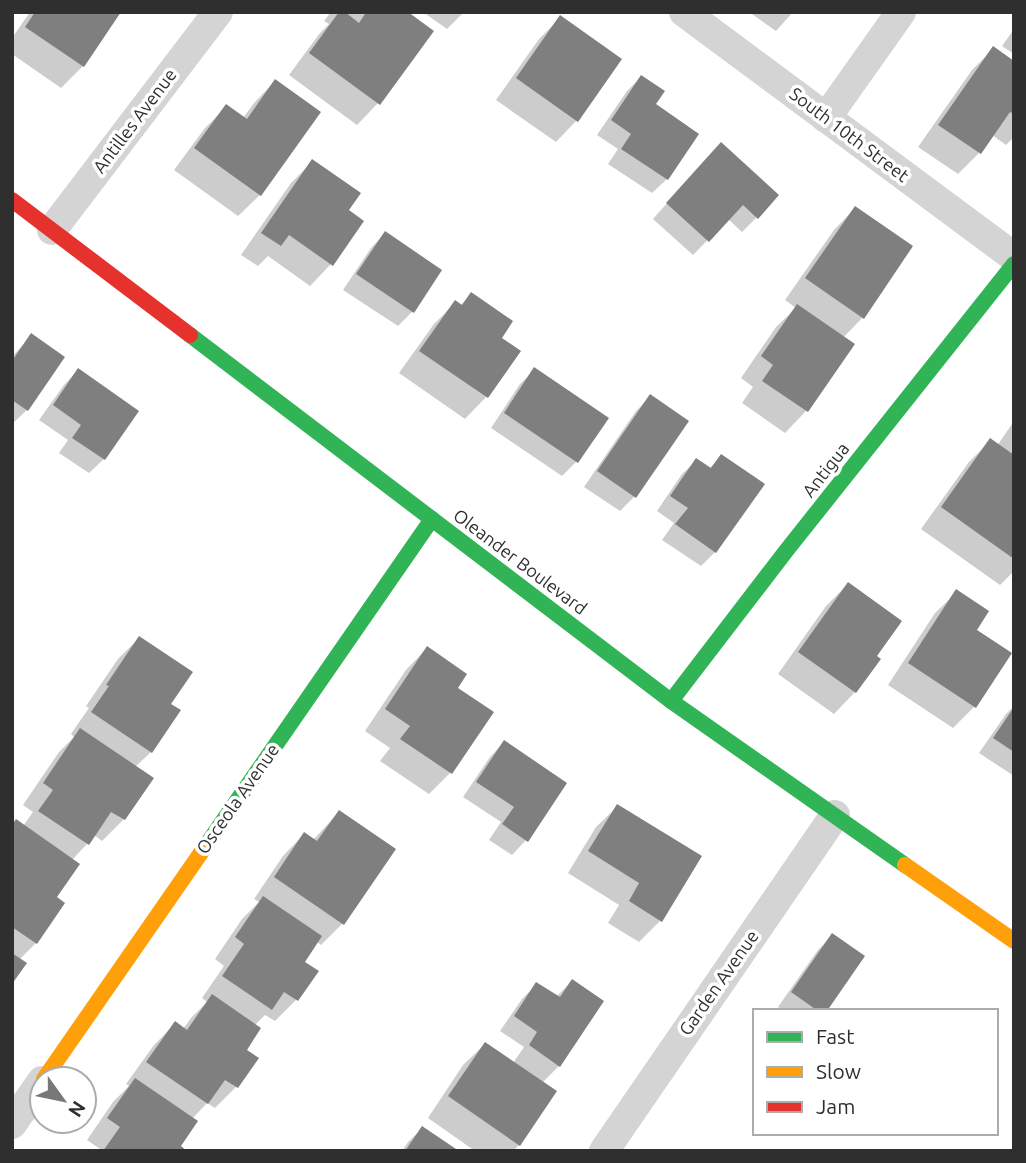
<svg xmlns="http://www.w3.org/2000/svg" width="1026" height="1163" font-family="Ubuntu,sans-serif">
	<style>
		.shadow { fill: #0003 }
		.building { fill: #7f7f7f }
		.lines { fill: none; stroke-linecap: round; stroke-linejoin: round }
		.street { stroke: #d4d4d4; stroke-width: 30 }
		.fast { stroke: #30b455; stroke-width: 16 }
		.slow { stroke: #ff9f0a; stroke-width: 16 }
		.jam { stroke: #e5322d; stroke-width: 16 }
		.labels { text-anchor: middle; stroke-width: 7; stroke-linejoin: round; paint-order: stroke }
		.street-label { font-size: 18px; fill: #2f2f2f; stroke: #fff }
	</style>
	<rect width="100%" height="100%" fill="#fff"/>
	<g class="shadow">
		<path d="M30,12H119L83,66L61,88L12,54V38Z"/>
		<path d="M331,12H406L378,103L357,125L289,75L320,33L329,24L324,21Z"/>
		<path d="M423,12H464L447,29Z"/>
		<path d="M749,12H793L776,31Z"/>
		<path d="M560,18L577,120L556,142L496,100L539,39Z"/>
		<path d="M1014,29V54L1002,46Z"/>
		<path d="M993,49L1014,63V137L1006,145L992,135L979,153L958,174L918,147L972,70Z"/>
		<path d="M641,77L653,105L667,179L652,193L608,164L618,149L597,135L627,91Z"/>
		<path d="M275,81L260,195L238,216L174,170L205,128L226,107L243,118L254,103Z"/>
		<path d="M706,159L757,217L742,232L728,219L693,255L653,219Z"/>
		<path d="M312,162L347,211L331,264L310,286L268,256L258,266L241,255L291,183Z"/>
		<path d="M855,208L863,317L843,338L852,344L806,411L785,433L742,403L753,387L741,378L776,327L796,308L785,300L834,230Z"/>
		<path d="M385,233L440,271L412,312L398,326L343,290L371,248Z"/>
		<path d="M471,294L499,338L519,351L486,397L465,419L399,373L434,324L456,302L460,306Z"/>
		<path d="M31,336L27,410L12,424V357Z"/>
		<path d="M78,370L104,459L89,473L59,453L68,440L39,420L64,385Z"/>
		<path d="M535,370L606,418L576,462L562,476L491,428L520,384Z"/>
		<path d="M650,397L634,497L620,511L584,487L636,411Z"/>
		<path d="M1014,421V571L1000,585L921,529L969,462L990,441L997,446Z"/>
		<path d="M721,456L715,552L701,566L662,540L674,523L657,511L682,474L697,460L709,469Z"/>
		<path d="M848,584L874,656L879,660L855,692L834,714L778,674L826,606Z"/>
		<path d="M957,592L975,706L953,728L888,685L935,613Z"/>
		<path d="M139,638L169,705L151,752L135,767L152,778L124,819L102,841L94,835L87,844L72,860L36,943L19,960L12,981V826H23L33,812L23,805L59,752L74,737L71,734L89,708L86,706L118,659Z"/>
		<path d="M427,648L455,688L450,773L429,794L380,761L390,748L365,731L406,670Z"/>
		<path d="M1014,706V776L979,753L1006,714Z"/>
		<path d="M504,742L526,840L512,855L489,840L501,822L463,797L490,757Z"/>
		<path d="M618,806L660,921L639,942L608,923L619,905L568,873L596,827Z"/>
		<path d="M339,812L342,924L321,945L317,942L303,962L316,971L296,1000L275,1021L265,1015L254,1026L244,1050L236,1087L215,1108L207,1103L192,1119L178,1147L184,1151H98L100,1149L87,1140L113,1102L129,1086L126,1084L154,1045L175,1024L183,1029L191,1018L207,1002L202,998L224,966L215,959L242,919L259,902L254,899L283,856L304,834L313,840Z"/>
		<path d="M833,935L825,1011H783L778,1007L818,950Z"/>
		<path d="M572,981L559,1066L542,1083L519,1145L513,1151H475L428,1118L463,1065L485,1044L513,1063L524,1047L500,1031L522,999L537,984L556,997Z"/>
		<path d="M423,1128L456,1151H402L408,1142Z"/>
	</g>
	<g class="building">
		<path d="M35,12H121L84,67L25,27Z"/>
		<path d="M339,12H345L359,23L365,14L363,12H408L434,31L380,105L309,53Z"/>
		<path d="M560,15L622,59L578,122L516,78Z"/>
		<path d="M993,46L1014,61V114L1010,112L981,154L938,125Z"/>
		<path d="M641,75L665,91L656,104L699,134L668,180L621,149L631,134L611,120Z"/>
		<path d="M275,79L321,112L261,196L194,148L226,104L247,119Z"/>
		<path d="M721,142L779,195L758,219L743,205L709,242L666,203Z"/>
		<path d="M312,159L361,193L349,210L364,221L333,266L289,235L281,246L261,233Z"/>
		<path d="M855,206L913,246L864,319L805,278Z"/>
		<path d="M385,231L442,270L414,313L356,274Z"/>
		<path d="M471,292L513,321L502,338L521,351L488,398L419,351L455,300L462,305Z"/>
		<path d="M797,304L855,344L808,412L762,381L773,365L761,356Z"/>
		<path d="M31,333L65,357L28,411L12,400V361Z"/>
		<path d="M534,367L609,418L578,463L504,413Z"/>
		<path d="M78,368L139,411L105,460L72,438L81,425L53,405Z"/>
		<path d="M650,394L689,421L636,498L597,471Z"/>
		<path d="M990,438L1014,455V559L941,507Z"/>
		<path d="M721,454L765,484L716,553L675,524L688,508L670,496L696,458L711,468Z"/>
		<path d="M848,582L902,621L877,656L881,659L856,693L798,652Z"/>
		<path d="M956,589L989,611L977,630L1012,653L976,708L908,663Z"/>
		<path d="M139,636L193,672L171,704L181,710L152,753L91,712L109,686L106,685Z"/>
		<path d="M427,646L467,674L458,688L494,712L452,774L400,739L410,726L385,709Z"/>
		<path d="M1014,707V752L993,738Z"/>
		<path d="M80,728L154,778L125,820L111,812L89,845L38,811L53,790L43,783Z"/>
		<path d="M504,740L567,783L528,842L502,824L514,807L476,782Z"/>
		<path d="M617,804L702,856L662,922L629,901L639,883L588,851Z"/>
		<path d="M339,810L396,849L344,925L274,877L304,832L317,841Z"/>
		<path d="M16,819L80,864L57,897L65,903L37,944L12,927V825Z"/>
		<path d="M263,896L322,936L305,962L319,971L298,1001L284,992L272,1010L222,976L244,944L235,937Z"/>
		<path d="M832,933L865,956L827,1011H818L791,992Z"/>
		<path d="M12,953L27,963L12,984Z"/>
		<path d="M572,979L604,1001L560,1067L529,1045L537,1032L514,1016L536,982L560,997Z"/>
		<path d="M212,994L261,1028L247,1050L259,1058L238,1088L225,1080L208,1104L146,1062L175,1021L187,1030Z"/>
		<path d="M485,1042L557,1091L520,1146L448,1096Z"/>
		<path d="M135,1078L198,1121L181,1146L187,1151H103L120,1127L107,1118Z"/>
		<path d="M422,1126L459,1151H405Z"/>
	</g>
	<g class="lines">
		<g class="street">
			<path d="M684,12L1014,257"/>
			<path d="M826,118L901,12"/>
			<path d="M52,230L218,12"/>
			<path d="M12,1124L42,1081"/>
			<path d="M604,1151L835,815"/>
		</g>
		<g class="fast">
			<path d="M190,335L671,701L905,865"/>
			<path d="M671,701L786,551L1014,264"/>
			<path d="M205,847L432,519"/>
		</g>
		<g class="slow">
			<path d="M905,865L1014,941"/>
			<path d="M44,1079L205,847"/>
		</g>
		<path class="jam" d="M12,200L190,335"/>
	</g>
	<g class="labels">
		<g class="street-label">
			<text transform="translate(135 121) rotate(-53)" y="6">Antilles Avenue</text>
			<text transform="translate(849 135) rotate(37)" y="6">South 10th Street</text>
			<text transform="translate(826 470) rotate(-52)" y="6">Antigua</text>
			<text transform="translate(520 562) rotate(37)" y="6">Oleander Boulevard</text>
			<text transform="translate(238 799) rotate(-55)" y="6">Osceola Avenue</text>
			<text transform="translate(719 983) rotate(-55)" y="6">Garden Avenue</text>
		</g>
	</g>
	<rect width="1026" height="1163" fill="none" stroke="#2f2f2f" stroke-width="28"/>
	<rect x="753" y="1009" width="245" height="126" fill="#ffffff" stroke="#acacac" stroke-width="2"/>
	<rect x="767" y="1032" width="35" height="10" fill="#30b455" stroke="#acacac" stroke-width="2"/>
	<text x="816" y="1044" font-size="21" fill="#2f2f2f">Fast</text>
	<rect x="767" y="1067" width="35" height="10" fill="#ff9f0a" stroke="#acacac" stroke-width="2"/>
	<text x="816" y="1079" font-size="21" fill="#2f2f2f">Slow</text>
	<rect x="767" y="1102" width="35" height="10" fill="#e5322d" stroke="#acacac" stroke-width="2"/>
	<text x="816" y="1114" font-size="21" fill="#2f2f2f">Jam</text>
	<g transform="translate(63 1100) rotate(123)"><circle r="33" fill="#ffffff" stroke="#acacac" stroke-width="2"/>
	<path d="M0-5L12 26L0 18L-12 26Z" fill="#787878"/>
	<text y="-10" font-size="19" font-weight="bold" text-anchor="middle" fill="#2f2f2f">N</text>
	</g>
</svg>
